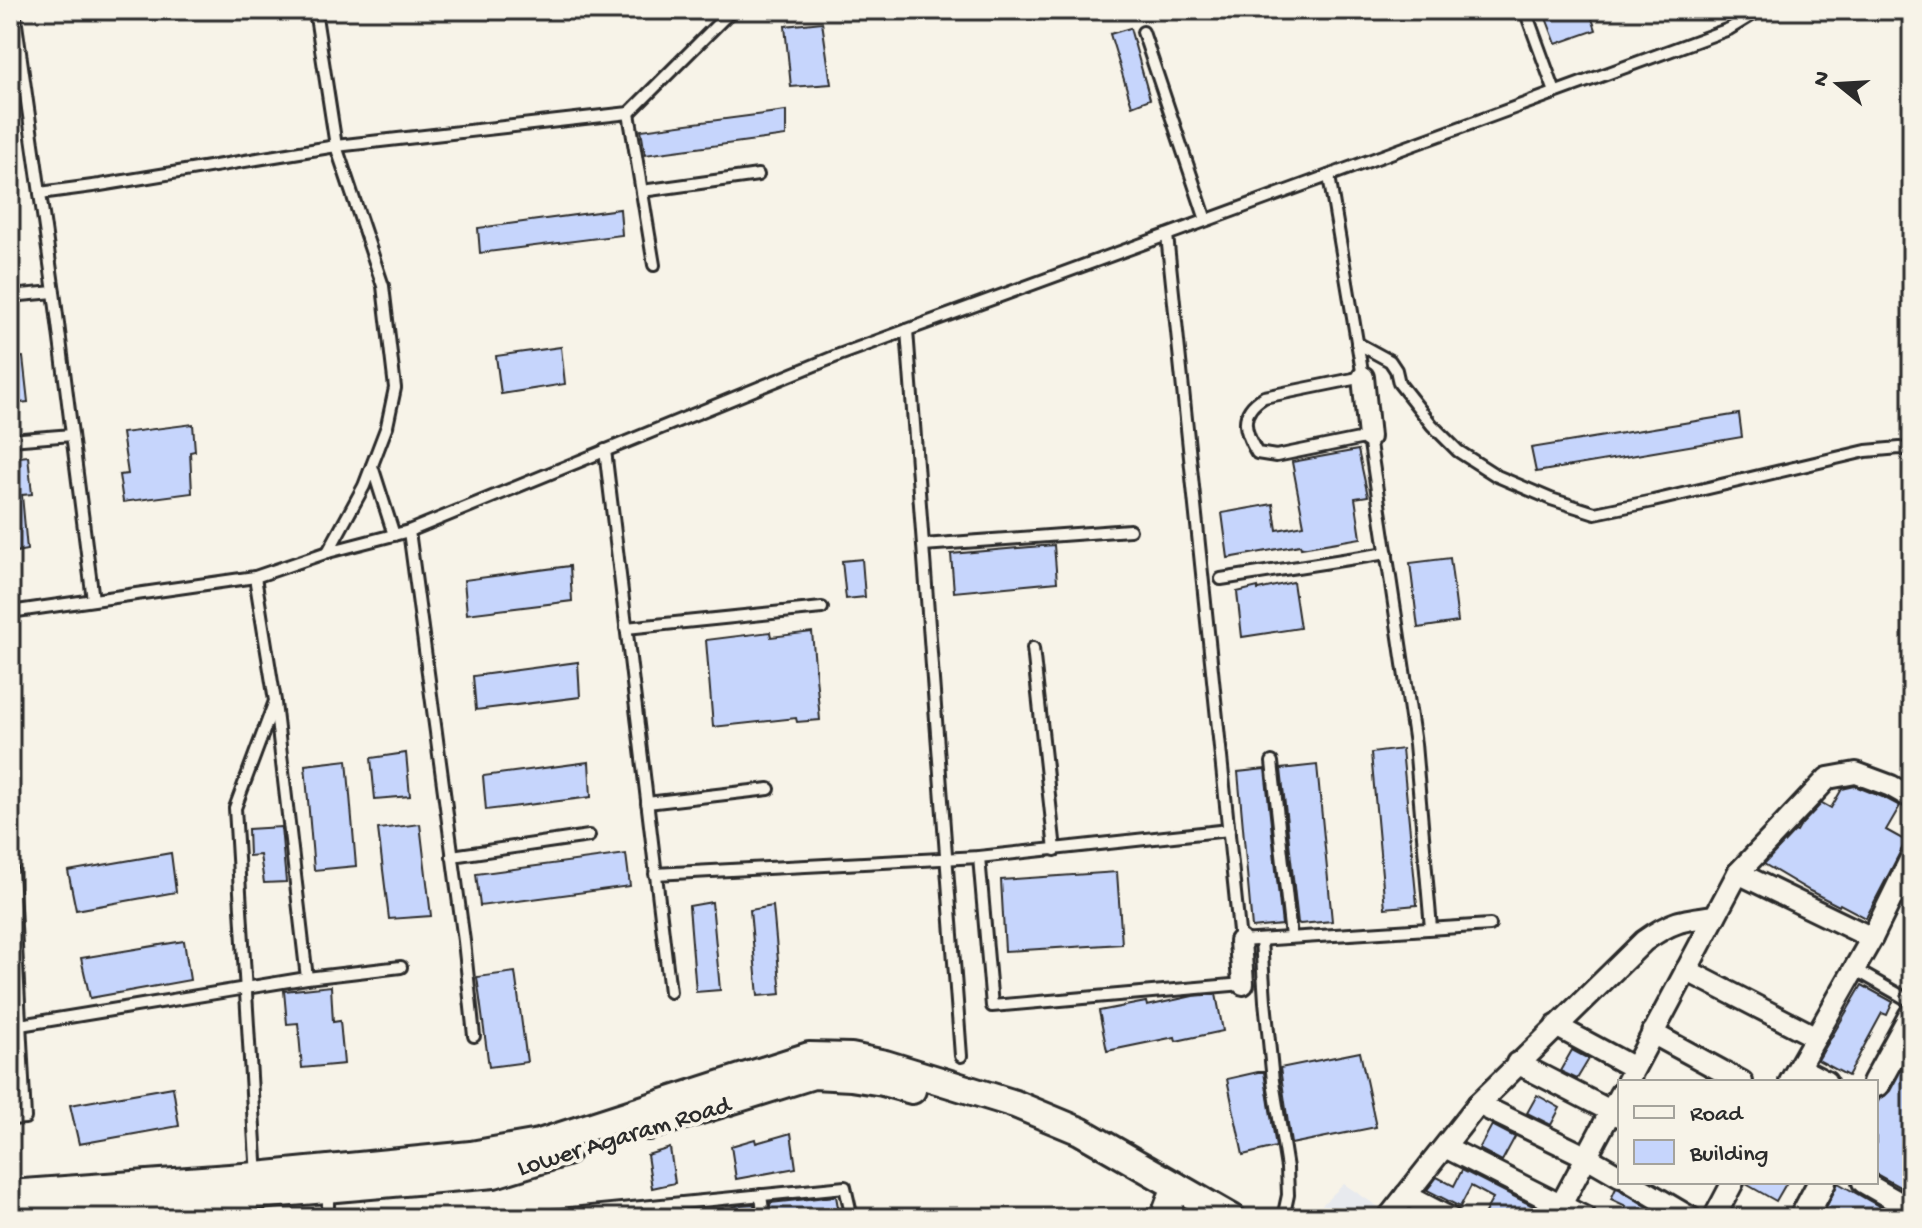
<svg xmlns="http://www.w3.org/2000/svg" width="1922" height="1228" font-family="'Gochi Hand',sans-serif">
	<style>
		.built { fill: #e8eaee }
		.building { fill: #c6d5fc; stroke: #2b2b2b; stroke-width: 2 }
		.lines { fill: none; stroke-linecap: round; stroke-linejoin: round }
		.lane-casing { stroke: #2b2b2b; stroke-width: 16 }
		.street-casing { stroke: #2b2b2b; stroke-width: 26 }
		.secondary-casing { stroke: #2b2b2b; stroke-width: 32 }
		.lane { stroke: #f7f3e8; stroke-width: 10 }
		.street { stroke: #f7f3e8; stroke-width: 20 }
		.secondary { stroke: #f7f3e8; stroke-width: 26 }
		.labels { text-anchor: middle; stroke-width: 8; stroke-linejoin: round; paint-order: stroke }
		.street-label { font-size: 26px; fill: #2b2b2b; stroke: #f7f3e8 }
	</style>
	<rect width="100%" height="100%" fill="#f7f3e8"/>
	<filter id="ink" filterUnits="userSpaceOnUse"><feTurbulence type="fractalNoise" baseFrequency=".0125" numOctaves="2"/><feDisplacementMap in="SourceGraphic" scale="16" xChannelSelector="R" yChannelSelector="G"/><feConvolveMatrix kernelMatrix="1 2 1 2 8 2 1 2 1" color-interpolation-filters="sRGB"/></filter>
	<g filter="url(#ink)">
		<path class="built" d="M1344,1184L1380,1208L1372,1218H1308Z"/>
		<g class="building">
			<path d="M1543,10H1589L1596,30L1556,44Z"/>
			<path d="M822,22L831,84L791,87L785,26Z"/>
			<path d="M1130,28L1150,99L1132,106L1110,34Z"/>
			<path d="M786,111V136L645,155L641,130Z"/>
			<path d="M620,209L622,235L480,253L478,228Z"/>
			<path d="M561,347L565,384L501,394L496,356Z"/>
			<path d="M23,357L28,402L10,404V358Z"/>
			<path d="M1739,414L1742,437L1536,472L1531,448Z"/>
			<path d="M193,424L195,451L190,452L192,493L123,502L119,475L128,474L122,433Z"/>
			<path d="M1358,450L1368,496L1355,498L1361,538L1301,548L1300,545L1228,558L1222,513L1273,504L1277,530L1304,525L1292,462Z"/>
			<path d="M28,456L32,494L22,495L27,550L10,553V458Z"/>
			<path d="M1054,545L1057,582L954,592L951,554Z"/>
			<path d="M1450,558L1458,622L1418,628L1410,563Z"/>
			<path d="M862,559L865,597L846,599L842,561Z"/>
			<path d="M570,566L572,601L467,614L464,580Z"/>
			<path d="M1293,582L1300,628L1242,637L1237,592L1258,587V590Z"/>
			<path d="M770,632L771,637L812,632L820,720L797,722L796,718L713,727L706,640Z"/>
			<path d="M578,662L580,697L476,710L473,676Z"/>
			<path d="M1402,749L1417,905L1385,908L1371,753Z"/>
			<path d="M406,753L410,796L375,799L371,758Z"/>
			<path d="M347,760L356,866L314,870L305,765Z"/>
			<path d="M589,762L591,797L486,810L483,776Z"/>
			<path d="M1317,765L1332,921L1300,924L1298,923L1281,769Z"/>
			<path d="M1265,769L1282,925L1252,928L1238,772Z"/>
			<path d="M1855,786L1885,798L1900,806L1886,830L1906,841L1866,918L1840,904L1839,906L1810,891L1764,864L1795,831L1797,832L1801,825L1822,803L1831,808L1842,789Z"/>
			<path d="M420,824L431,916L389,919L378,829Z"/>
			<path d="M281,827L286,882L264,883L260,855L249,856L248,829Z"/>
			<path d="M171,853L176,892L76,910L68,871Z"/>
			<path d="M626,854L630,886L480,906L476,874Z"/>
			<path d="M1117,872L1122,944L1005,951L1001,880Z"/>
			<path d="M712,902L720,990L696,992L689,906Z"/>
			<path d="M773,906L781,994L758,996L750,910Z"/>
			<path d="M184,941L190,980L90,998L81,958Z"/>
			<path d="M515,972L527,1062L489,1067L477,977Z"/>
			<path d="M1862,985L1893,1002L1887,1015L1882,1013L1848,1076L1818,1060Z"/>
			<path d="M331,986L333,1022L340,1021L344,1064L302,1068L298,1023L287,1024L284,991Z"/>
			<path d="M1216,994L1223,1031L1176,1041L1175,1037L1107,1051L1099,1011L1146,1002L1147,1006L1193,996Z"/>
			<path d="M1572,1050L1589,1059L1577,1079L1560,1071Z"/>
			<path d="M1912,1050V1178L1905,1190L1876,1174V1105L1880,1098L1885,1096L1890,1091Z"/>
			<path d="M1360,1052L1376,1127L1291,1144L1280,1068Z"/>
			<path d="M1258,1072H1264L1276,1147L1243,1155L1227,1079Z"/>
			<path d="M173,1087L179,1126L79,1144L70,1105Z"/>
			<path d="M1537,1095L1560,1108L1551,1125L1527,1113Z"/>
			<path d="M1492,1125L1515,1137L1502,1161L1479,1149Z"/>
			<path d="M791,1133L796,1168L736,1179L731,1146L755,1139L756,1143Z"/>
			<path d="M670,1148L675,1183L652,1188L647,1155Z"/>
			<path d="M1462,1170L1535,1207L1531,1216L1519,1210L1515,1218H1482L1493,1198L1471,1186L1460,1207L1427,1190L1437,1177L1454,1186Z"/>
			<path d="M1746,1182H1787L1776,1201L1746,1184Z"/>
			<path d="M1838,1183L1882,1208L1899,1218H1821Z"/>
			<path d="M1616,1188L1619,1189L1665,1218H1621L1626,1206L1611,1199Z"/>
			<path d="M836,1196L840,1218H772L770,1203Z"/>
			<path d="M754,1204L756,1218H710L709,1214L740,1205Z"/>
		</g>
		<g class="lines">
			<g class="lane-casing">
				<g id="lane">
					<path d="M14,10L54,292L93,600"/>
					<path d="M315,10L336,146L383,286L395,388L387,426L364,486L328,552"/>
					<path d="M1525,10L1555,92"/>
					<path d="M1143,32L1206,220"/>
					<path d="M629,113L654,265"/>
					<path d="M1329,176L1363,377L1264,397C1238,413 1244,431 1257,453L1276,456L1369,437L1415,744L1431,928"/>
					<path d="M642,191L758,175"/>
					<path d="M40,193L100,185L336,146L629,113L732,10"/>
					<path d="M1167,235L1240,941L1490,925"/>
					<path d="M10,296L54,292"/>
					<path d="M907,330L961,1056"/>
					<path d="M1357,343L1390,361L1396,370L1399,383L1432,425L1458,451L1497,476L1551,499L1595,513L1653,501L1866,451L1900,448L1912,451"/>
					<path d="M10,440L72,435"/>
					<path d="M605,450L670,992"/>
					<path d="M372,466L394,535"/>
					<path d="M409,531L464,941L474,1036"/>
					<path d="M923,545L1130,530"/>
					<path d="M255,577L275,701L235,808L257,1177"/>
					<path d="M1221,579L1387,553"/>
					<path d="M10,612L255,577L328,552L409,531L839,355L1729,29L1760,10"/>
					<path d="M626,628L822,608"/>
					<path d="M1033,648L1055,850"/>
					<path d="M275,703L307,978"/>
					<path d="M1272,762L1291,937"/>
					<path d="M647,803L769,789"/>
					<path d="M452,856L589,836"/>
					<path d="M979,857L992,1006L1243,984"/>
					<path d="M10,869H12L25,1118L10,1119"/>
					<path d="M655,874L979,857L1229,830"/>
					<path d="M1261,940L1265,1001L1273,1081L1287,1168L1288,1195L1283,1218"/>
					<path d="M1854,969L1912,1002"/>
					<path d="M20,1025L307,978L401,967"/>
					<path d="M328,1191V1218"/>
					<path d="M761,1195L764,1218"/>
					<path d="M530,1218L845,1187L852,1218"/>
				</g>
			</g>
			<g class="street-casing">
				<g id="street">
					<path d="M1363,377L1369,437"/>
					<path d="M1738,873L1872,938"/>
					<path d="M1240,941L1243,984"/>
					<path d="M1686,970L1816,1037"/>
					<path d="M1556,1026L1634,1068"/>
					<path d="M1652,1033L1742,1082"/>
					<path d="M1517,1063L1620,1116"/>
					<path d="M1799,1068L1826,1082"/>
					<path d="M1627,1082L1738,873L1828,778L1856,773L1891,786L1912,798"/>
					<path d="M1790,1082L1872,938L1912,856"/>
					<path d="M1478,1104L1587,1157L1620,1176"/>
					<path d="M1445,1147L1586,1218"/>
					<path d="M1630,1182L1691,1218"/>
					<path d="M1863,1182L1912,1210"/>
					<path d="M1406,1195L1450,1218"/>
					<path d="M1388,1218L1478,1104L1644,941C1672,921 1682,920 1715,916"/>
					<path d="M1554,1218L1620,1094"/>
					<path d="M1714,1218L1733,1182"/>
				</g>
			</g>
			<g class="secondary-casing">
				<g id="secondary">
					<path d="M1876,1083L1912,1017"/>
					<path d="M649,1126L813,1075L851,1077L883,1082L912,1090"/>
					<path d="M10,1194L257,1176L471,1155L539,1143L809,1056L851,1057L885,1064L1015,1104L1080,1131L1232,1218"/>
					<path d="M10,1214L258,1195L494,1174L566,1152"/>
					<path d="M1164,1218L1176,1186"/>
					<path d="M1803,1218L1822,1182"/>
				</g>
			</g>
			<use href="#lane" class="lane"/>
			<use href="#street" class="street"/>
			<use href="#secondary" class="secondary"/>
		</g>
	</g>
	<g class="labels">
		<g class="street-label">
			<text transform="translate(623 1134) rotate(-17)" y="9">Lower Agaram Road</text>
		</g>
	</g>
	<rect width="1922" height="1228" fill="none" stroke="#f7f3e8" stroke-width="40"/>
	<rect x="20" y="20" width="1882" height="1188" fill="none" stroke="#2b2b2b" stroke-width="3" filter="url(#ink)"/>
	<rect x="1618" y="1080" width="260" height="104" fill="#f7f3e8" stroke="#a5a39c" stroke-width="2"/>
	<rect x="1634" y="1106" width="40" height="12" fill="#f7f3e8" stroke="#a5a39c" stroke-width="2"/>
	<text x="1690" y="1120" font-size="24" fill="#2b2b2b">Road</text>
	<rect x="1634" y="1140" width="40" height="24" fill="#c6d5fc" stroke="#a5a39c" stroke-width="2"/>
	<text x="1690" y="1160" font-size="24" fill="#2b2b2b">Building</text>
	<g transform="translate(1838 84) rotate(288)" stroke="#f7f3e8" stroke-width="6" paint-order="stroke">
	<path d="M0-6L14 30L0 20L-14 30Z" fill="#2b2b2b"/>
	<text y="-12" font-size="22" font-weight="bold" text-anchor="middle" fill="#2b2b2b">N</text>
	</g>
</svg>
